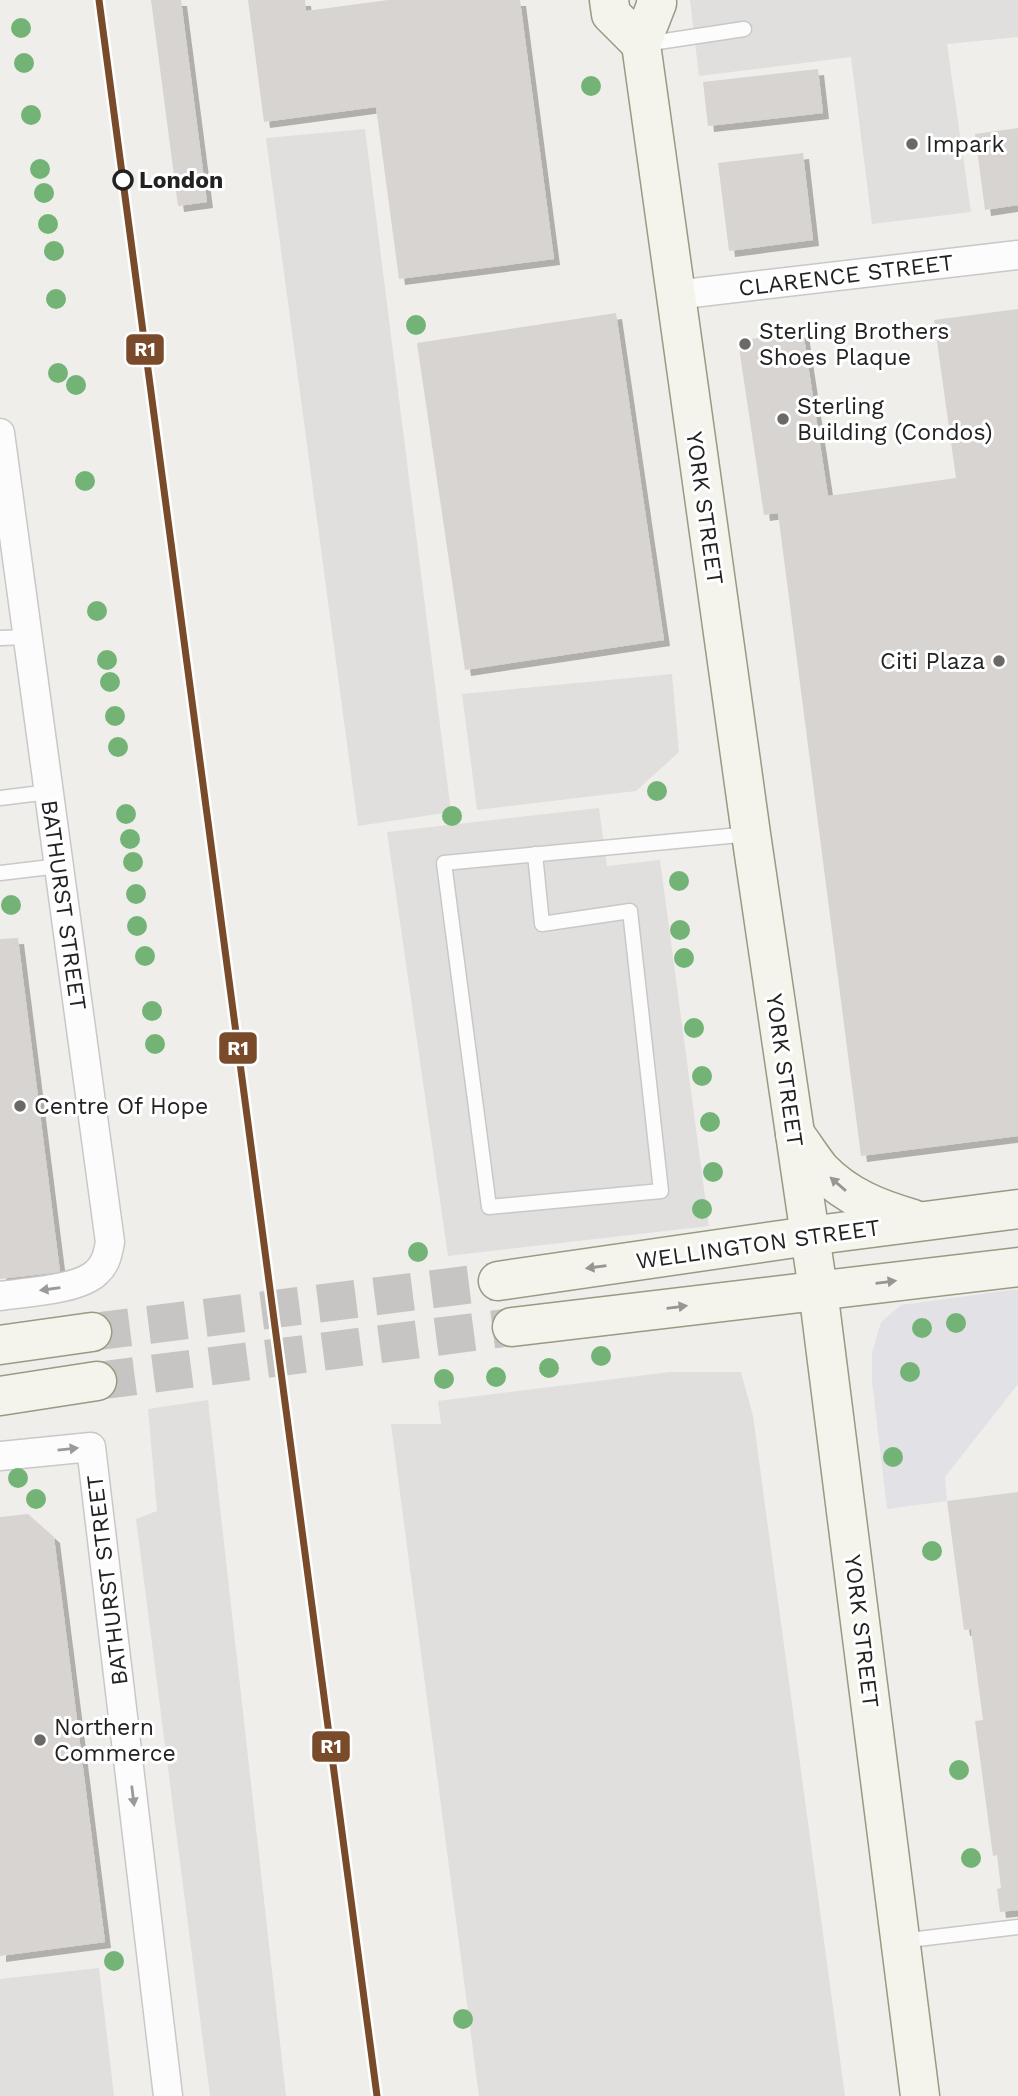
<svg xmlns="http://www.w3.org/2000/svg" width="1018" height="2096" font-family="'Work Sans',sans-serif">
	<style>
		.parking { fill: #e0dfde }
		.plaza { fill: #e2e1e5 }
		.building { fill: #d7d4d2; filter: url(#shadow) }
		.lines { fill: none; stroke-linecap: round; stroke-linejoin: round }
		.secondary-tunnel { stroke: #c7c5c3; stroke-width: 38; stroke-dasharray: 38 19; stroke-linecap: butt }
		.service-casing { stroke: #c9c8c7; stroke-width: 17 }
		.minor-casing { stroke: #c9c8c7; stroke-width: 31 }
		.secondary-casing { stroke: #999a82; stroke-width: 41 }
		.service { stroke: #fdfcfc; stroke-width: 14 }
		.minor { stroke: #fdfcfc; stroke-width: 28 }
		.secondary { stroke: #f4f4ed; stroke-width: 38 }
		.rail-1-casing { stroke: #fff; stroke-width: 12 }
		.rail-1 { stroke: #7a4b2a; stroke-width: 7 }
		.tree { fill: #73b476 }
		.oneway { fill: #969692 }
		.oneway2 { fill: #9a9a9a }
		.poi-dot { fill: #6a6968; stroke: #fff; stroke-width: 2.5 }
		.stop-dot { fill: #fff; stroke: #222; stroke-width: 3.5 }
		.labels { text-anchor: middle; stroke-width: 6; stroke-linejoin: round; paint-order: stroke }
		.poi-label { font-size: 23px; fill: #222; stroke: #fff; text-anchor: start }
		.stop-label { font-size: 23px; font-weight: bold; fill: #222; stroke: #fff; text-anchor: start }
		.street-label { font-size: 23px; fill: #222; stroke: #fff }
		.line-badge { stroke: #fff; stroke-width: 2.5 }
		.badge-label { font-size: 19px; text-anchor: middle; font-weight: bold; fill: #fff }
	</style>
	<defs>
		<filter id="shadow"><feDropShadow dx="6" dy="6" stdDeviation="0" flood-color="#0004"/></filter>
	</defs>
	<rect width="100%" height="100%" fill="#f0eeeb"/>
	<g class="parking">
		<path d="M690,0H1018V37L947,44L971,212L872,224L851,57L699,76Z"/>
		<path d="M365,129L451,812L358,826L266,138Z"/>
		<path d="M672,674L679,752L636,791L477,810L462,694Z"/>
		<path d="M599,808L607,866L660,860L709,1226L448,1256L387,832Z"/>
		<path d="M670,1372H741L753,1416L845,2096H479L391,1424H441L438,1401Z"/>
		<path d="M208,1400L286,2096H210L136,1519L157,1511L148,1409Z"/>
		<path d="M99,1968L114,2096H0V1979Z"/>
	</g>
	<path class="plaza" d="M1018,1289V1384L945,1477L947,1501L887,1509L872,1381V1353L881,1322L901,1305Z"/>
	<g class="building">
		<path d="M151,0H181L207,202L178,206Z"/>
		<path d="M248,0H305L306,11L388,0H520L554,259L399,279L376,107L264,122Z"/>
		<path d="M818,69L823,113L708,126L703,82Z"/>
		<path d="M1018,128V205L985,210L975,134Z"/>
		<path d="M803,153L813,240L729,251L718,163Z"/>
		<path d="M1018,309V1136L861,1156L778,513L764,515L738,341L803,331L828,496L956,478L934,320Z"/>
		<path d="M616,313L664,640L465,670L417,343Z"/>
		<path d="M18,938L60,1272L0,1279V939Z"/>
		<path d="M1018,1492V1910L1000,1912L997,1889L1001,1888L997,1855L993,1856L975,1721L983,1720L971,1629L964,1630L947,1501Z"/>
		<path d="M28,1514L54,1537L105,1942L0,1956V1517Z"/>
	</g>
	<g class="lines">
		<g class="secondary-tunnel">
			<path d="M92,1332L498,1281"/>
			<path d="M97,1381L512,1327"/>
		</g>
		<g class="service-casing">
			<g id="service">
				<path d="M645,44L744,29"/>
				<path d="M0,638L29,637"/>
				<path d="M0,798L49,792"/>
				<path d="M535,854L542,924L630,911L661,1191L489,1207L444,863L750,834"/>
				<path d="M0,873L59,866"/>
				<path d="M901,1941L1018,1927"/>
			</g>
		</g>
		<g class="minor-casing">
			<g id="minor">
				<path d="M675,295L1018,255"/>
				<path d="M0,433L110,1242C108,1253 106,1264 97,1272C80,1290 25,1292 0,1296"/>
				<path d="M0,1456L91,1447L168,2096"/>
			</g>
		</g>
		<g class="secondary-casing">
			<g id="secondary">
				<path d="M609,0L611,14L641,44"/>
				<path d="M656,0L657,3L641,44L751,834L818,1290L920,2096"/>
				<path d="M795,1134C804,1146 812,1159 821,1170C847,1197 879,1209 913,1219"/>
				<path d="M498,1281L809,1236L1018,1209"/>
				<path d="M512,1327L1018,1267"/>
				<path d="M0,1345L92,1332"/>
				<path d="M0,1396L97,1381"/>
			</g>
		</g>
		<use href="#service" class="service"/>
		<use href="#minor" class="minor"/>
		<use href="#secondary" class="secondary"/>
		<g class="rail-1-casing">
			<path id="rail-1" d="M99,0L377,2096"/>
		</g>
		<use href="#rail-1" class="rail-1"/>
	</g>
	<g class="tree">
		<circle cx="21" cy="28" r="10"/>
		<circle cx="24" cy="63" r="10"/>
		<circle cx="591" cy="86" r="10"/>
		<circle cx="31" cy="115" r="10"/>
		<circle cx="40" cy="169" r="10"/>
		<circle cx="44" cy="193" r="10"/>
		<circle cx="48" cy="224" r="10"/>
		<circle cx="54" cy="251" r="10"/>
		<circle cx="56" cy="299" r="10"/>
		<circle cx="416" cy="325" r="10"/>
		<circle cx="58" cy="373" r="10"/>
		<circle cx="76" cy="385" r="10"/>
		<circle cx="85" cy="481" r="10"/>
		<circle cx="97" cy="611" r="10"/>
		<circle cx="107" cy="660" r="10"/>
		<circle cx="110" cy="682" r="10"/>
		<circle cx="115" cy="716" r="10"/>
		<circle cx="118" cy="747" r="10"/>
		<circle cx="657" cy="791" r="10"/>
		<circle cx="126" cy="814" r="10"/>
		<circle cx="452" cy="816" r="10"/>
		<circle cx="130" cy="839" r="10"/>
		<circle cx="133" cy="862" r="10"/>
		<circle cx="679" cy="881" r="10"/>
		<circle cx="136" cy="894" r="10"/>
		<circle cx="11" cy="905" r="10"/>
		<circle cx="137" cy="926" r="10"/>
		<circle cx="680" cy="930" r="10"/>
		<circle cx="145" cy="956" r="10"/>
		<circle cx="684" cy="958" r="10"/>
		<circle cx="152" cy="1011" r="10"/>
		<circle cx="694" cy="1028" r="10"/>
		<circle cx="155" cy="1044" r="10"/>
		<circle cx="702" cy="1076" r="10"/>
		<circle cx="710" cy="1122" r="10"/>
		<circle cx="713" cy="1172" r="10"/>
		<circle cx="702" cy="1209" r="10"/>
		<circle cx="418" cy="1252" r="10"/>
		<circle cx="956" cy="1323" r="10"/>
		<circle cx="922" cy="1328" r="10"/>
		<circle cx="601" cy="1356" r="10"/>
		<circle cx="549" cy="1368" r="10"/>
		<circle cx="910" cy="1372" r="10"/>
		<circle cx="496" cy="1377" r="10"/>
		<circle cx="444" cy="1379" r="10"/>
		<circle cx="893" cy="1457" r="10"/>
		<circle cx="18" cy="1478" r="10"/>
		<circle cx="36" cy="1499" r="10"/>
		<circle cx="932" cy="1551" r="10"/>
		<circle cx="959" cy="1770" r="10"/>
		<circle cx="971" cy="1858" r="10"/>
		<circle cx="114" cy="1961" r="10"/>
		<circle cx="463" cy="2019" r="10"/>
	</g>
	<defs><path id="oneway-solid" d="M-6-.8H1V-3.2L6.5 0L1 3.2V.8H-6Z" transform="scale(1.75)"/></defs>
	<g class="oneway">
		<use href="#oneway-solid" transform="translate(838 1184) rotate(-139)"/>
		<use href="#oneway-solid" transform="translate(596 1267) rotate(172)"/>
		<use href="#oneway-solid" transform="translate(886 1282) rotate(-7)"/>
		<use href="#oneway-solid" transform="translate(677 1307) rotate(-7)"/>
	</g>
	<g class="oneway2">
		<use href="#oneway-solid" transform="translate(50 1289) rotate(172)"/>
		<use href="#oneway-solid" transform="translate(68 1449) rotate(-6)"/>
		<use href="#oneway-solid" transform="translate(133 1796) rotate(83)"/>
	</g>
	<g class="poi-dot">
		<circle cx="912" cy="144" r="7"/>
		<circle cx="745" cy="344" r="7"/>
		<circle cx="783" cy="419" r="7"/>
		<circle cx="999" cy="661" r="7"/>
		<circle cx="20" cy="1106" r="7"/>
		<circle cx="40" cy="1740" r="7"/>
	</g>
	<circle class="stop-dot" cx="123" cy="180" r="9"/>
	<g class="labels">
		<g class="poi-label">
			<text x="926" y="152">Impark</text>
			<text x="759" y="339">Sterling Brothers<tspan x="759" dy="26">Shoes Plaque</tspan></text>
			<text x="797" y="414">Sterling<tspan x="797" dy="26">Building (Condos)</tspan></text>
			<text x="985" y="669" text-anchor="end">Citi Plaza</text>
			<text x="34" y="1114">Centre Of Hope</text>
			<text x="54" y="1735">Northern<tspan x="54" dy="26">Commerce</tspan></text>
		</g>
		<g class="stop-label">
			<text x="139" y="188">London</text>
		</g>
		<g class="street-label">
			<text transform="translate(846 275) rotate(-7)" y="8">CLARENCE STREET</text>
			<text transform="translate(705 508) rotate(82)" y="8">YORK STREET</text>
			<text transform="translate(64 905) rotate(82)" y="8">BATHURST STREET</text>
			<text transform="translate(785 1070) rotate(82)" y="8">YORK STREET</text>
			<text transform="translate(758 1244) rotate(-8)" y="8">WELLINGTON STREET</text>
			<text transform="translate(107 1580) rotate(-97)" y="8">BATHURST STREET</text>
			<text transform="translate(862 1631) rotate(83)" y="8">YORK STREET</text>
		</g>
	</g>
	<g class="line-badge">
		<rect x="125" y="333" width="40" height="33" rx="7" fill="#7a4b2a"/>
		<rect x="218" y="1031" width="40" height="34" rx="7" fill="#7a4b2a"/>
		<rect x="311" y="1730" width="40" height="33" rx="7" fill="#7a4b2a"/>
	</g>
	<g class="badge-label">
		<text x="145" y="356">R1</text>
		<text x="238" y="1055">R1</text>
		<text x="331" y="1753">R1</text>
	</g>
</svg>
